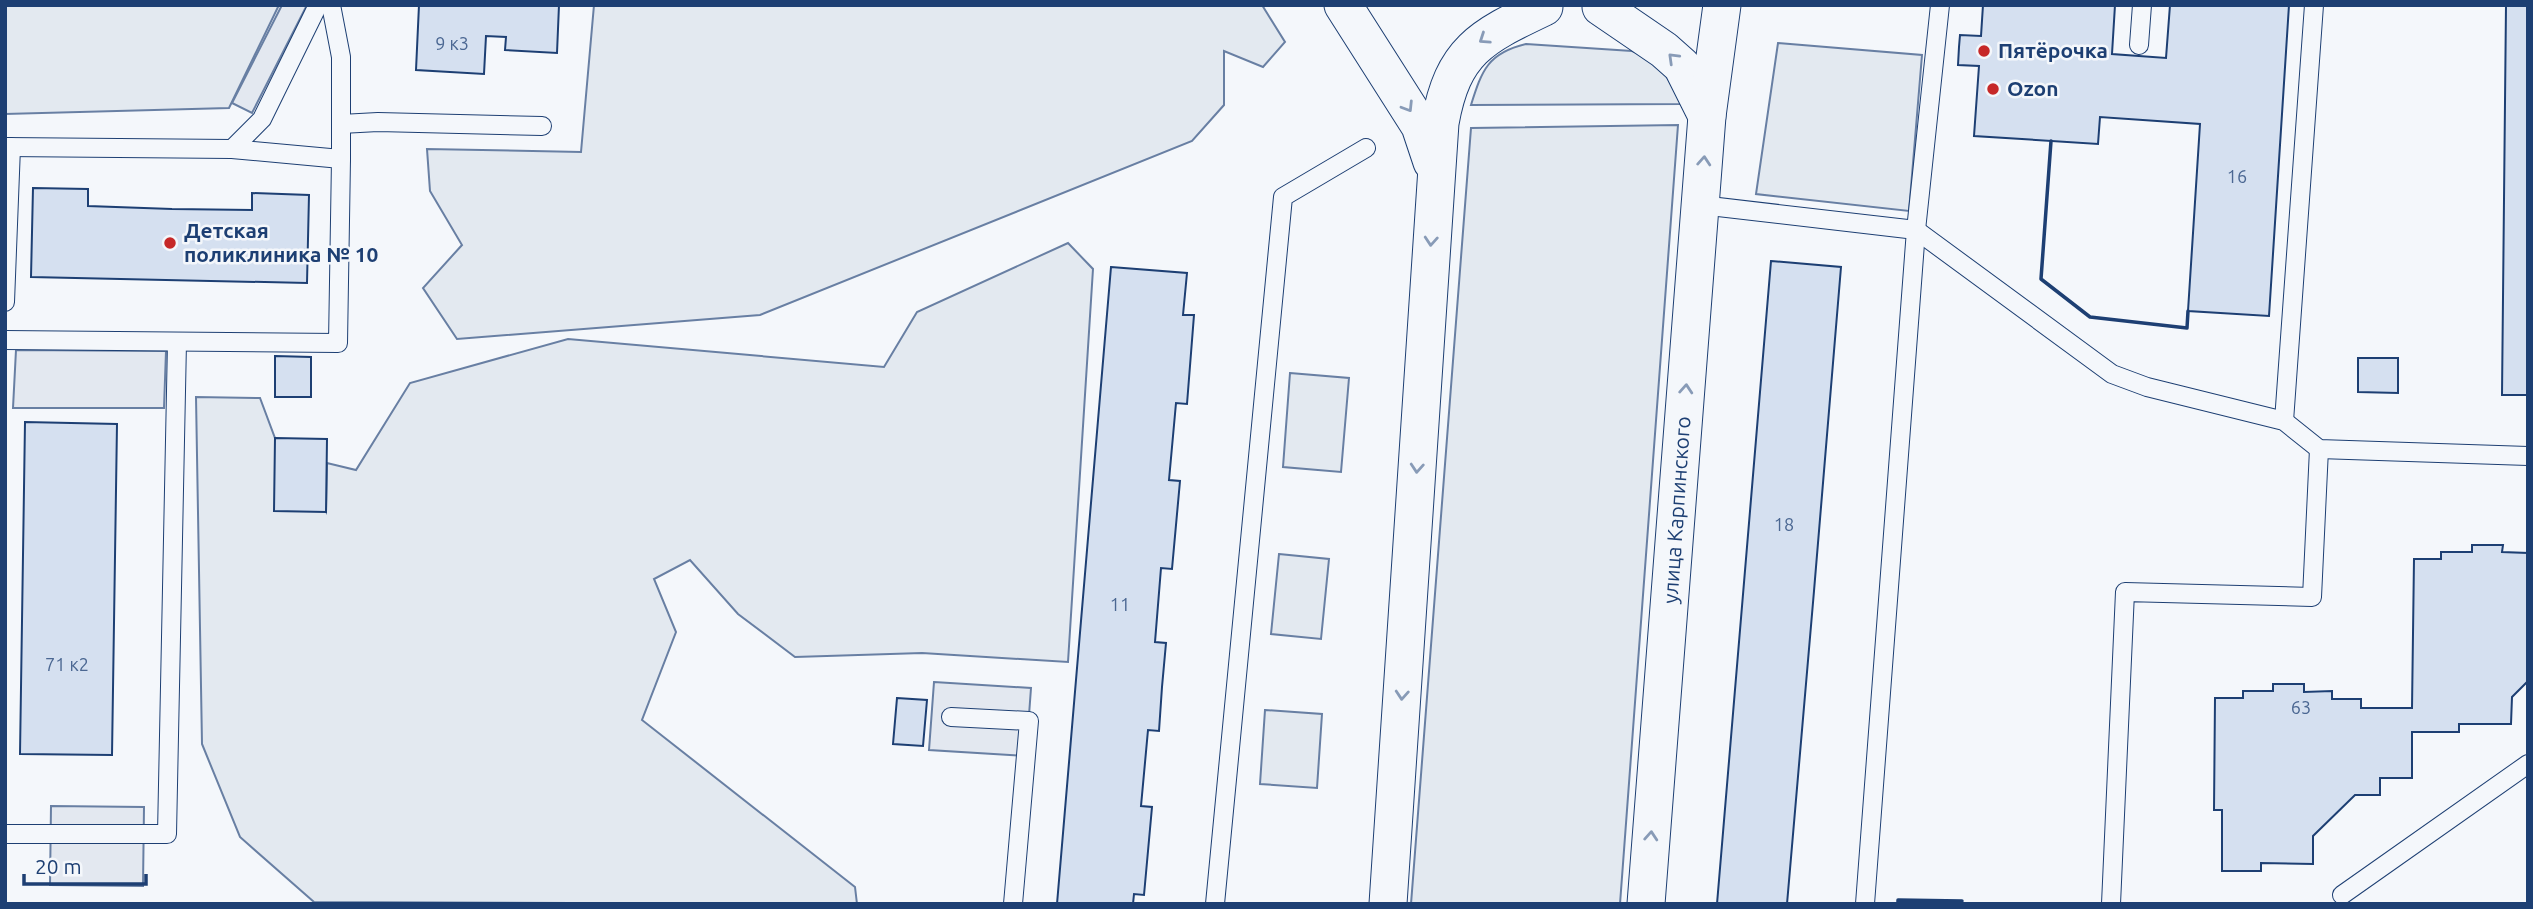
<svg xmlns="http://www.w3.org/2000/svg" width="2533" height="909" font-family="Ubuntu,sans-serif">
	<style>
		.green { fill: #e3e9f0; stroke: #687fa3; stroke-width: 2 }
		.parking { fill: #e3e8f0; stroke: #687fa3; stroke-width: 2 }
		.building { fill: #d5e0f0; stroke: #1d3f73; stroke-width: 2 }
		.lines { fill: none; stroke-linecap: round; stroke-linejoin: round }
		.lane-casing { stroke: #1d3f73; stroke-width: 20 }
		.street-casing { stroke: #1d3f73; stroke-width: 39 }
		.lane { stroke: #f4f7fb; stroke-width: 18 }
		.street { stroke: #f4f7fb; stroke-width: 37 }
		.wall { stroke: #1d3f73; stroke-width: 3.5 }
		.oneway { stroke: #889bb7 }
		.poi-dot { fill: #c62828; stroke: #f4f7fb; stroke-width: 2.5 }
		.labels { text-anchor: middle; stroke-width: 5; stroke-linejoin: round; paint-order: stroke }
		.number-label { font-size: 18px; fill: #4b6792 }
		.poi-label { font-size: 21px; font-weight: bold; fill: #1d3f73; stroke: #f4f7fb; text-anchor: start }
		.street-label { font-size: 21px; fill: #1d3f73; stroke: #f4f7fb }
	</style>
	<rect width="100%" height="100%" fill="#f4f7fb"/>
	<g class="green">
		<path d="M5,5H279L229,108L5,114Z"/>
		<path d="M594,5H1262L1285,42L1263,67L1224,51V105L1192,141L760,315L457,339L423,288L462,245L430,191L427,149L581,152Z"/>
		<path d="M1778,43L1922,55L1909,211L1756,194Z"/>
		<path d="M1526,44L1632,51C1663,62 1667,76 1681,104L1471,105C1482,70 1488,53 1526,44Z"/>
		<path d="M1678,125L1620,904H1411L1471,128Z"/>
		<path d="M1068,243L1093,269L1068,662L922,653L795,657L738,614L690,560L654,579L676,632L642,720L855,887L857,904L314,902L240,837L202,744L196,397L260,398L275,438L326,512L327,463L356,470L410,383L568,339L884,367L917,312Z"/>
		<path d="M1290,373L1349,378L1341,472L1283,467Z"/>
		<path d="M1279,554L1329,559L1321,639L1271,634Z"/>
		<path d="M1265,710L1322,714L1317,788L1260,784Z"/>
	</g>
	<g class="parking">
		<path d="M282,5H307L252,113L232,103Z"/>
		<path d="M16,350L166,351L164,408H13Z"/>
		<path d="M934,682L1031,688L1026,756L929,750Z"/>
		<path d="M51,806L144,807L143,886L50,885Z"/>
	</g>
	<g class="building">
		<path d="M419,5H559L557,53L505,50L506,37L486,36L484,74L416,70Z"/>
		<path d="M1983,5H2115L2112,54L2166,58L2170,5H2289L2269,316L2188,311L2200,124L2100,117L2098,144L1974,136L1979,66L1958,65L1959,47L1960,35L1981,36Z"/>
		<path d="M2506,5H2528V395H2502Z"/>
		<path d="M33,188L88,189V206L172,209L252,210V193L309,195L307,283L31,277Z"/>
		<path d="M1771,261L1841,267L1814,591L1787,904H1717Z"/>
		<path d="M1111,267L1187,273L1183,315H1194L1187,404L1176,403L1169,480L1180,481L1172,569L1161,568L1155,642L1166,643L1162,687L1159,731L1148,730L1141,806L1152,807L1144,895L1134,894L1133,904H1057Z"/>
		<path d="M275,356L311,357V397H275Z"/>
		<path d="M2358,358H2398V393L2358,392Z"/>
		<path d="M25,422L117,424L112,755L20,754Z"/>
		<path d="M275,438L327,439L326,512L274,511Z"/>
		<path d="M2472,545H2503L2502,552L2528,553V681L2512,697L2511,724H2459V732H2412V778H2380V795H2355L2313,836V864L2261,863V871H2222V810H2214L2215,698H2243V691H2273V684H2304V692L2332,691V699H2361V708H2412L2414,559H2441V552H2472Z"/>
		<path d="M897,698L927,700L923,746L893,744Z"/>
	</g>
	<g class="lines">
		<g class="lane-casing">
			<g id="lane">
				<path d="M331,5L341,57V159"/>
				<path d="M2139,45L2142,5"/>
				<path d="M341,124L378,122L542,126"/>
				<path d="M5,147L232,149L262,119L318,5"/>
				<path d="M1701,205L1916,230L2112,374L2147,387L2284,421L2319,449L2528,456"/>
				<path d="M5,302L11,147"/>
				<path d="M5,340L338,343L341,159L232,149"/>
				<path d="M2284,421L2314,5"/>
				<path d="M951,717L1029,721L1013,904"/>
				<path d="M5,834H167L177,342"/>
				<path d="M2342,895L2528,764"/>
				<path d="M1215,904L1283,197L1366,148"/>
				<path d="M1865,904L1916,230L1940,5"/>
				<path d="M2111,904L2125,592L2312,597L2319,449"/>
			</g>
		</g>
		<g class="street-casing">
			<g id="street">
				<path d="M1343,5L1420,126L1432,162"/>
				<path d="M1601,7L1664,50L1682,66L1707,116"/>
				<path d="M1388,904L1440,123C1453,50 1481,37 1544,7"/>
				<path d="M1646,904L1707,116L1722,5"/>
			</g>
		</g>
		<use href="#lane" class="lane"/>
		<use href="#street" class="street"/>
		<g class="wall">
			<path d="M2051,141L2041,279L2090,317L2187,328L2188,311"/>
			<path d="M1898,904V900L1962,901"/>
		</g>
	</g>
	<defs><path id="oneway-chevron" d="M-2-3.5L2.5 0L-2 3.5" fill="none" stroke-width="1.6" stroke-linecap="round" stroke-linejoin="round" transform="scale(1.75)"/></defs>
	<g class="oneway">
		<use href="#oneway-chevron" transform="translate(1484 39) rotate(146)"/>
		<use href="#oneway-chevron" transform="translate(1673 58) rotate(-136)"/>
		<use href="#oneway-chevron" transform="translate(1408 107) rotate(58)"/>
		<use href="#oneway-chevron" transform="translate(1704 161) rotate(-86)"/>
		<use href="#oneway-chevron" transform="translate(1431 241) rotate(94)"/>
		<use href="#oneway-chevron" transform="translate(1686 389) rotate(-86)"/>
		<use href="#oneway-chevron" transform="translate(1417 468) rotate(94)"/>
		<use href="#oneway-chevron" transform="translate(1402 695) rotate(94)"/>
		<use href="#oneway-chevron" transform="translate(1651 836) rotate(-86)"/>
	</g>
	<g class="poi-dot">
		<circle cx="1984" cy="51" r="7"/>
		<circle cx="1993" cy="89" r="7"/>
		<circle cx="170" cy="243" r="7"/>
	</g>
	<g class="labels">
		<g class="number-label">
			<text x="452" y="50">9 к3</text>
			<text x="2237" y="183">16</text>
			<text x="1784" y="531">18</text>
			<text x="1120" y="611">11</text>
			<text x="67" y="671">71 к2</text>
			<text x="2301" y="714">63</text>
		</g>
		<g class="poi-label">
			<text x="1998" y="58">Пятёрочка</text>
			<text x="2007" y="96">Ozon</text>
			<text x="184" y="238">Детская<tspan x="184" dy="24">поликлиника № 10</tspan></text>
		</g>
		<g class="street-label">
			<text transform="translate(1677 510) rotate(-86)" y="7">улица Карпинского</text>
		</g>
	</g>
	<rect width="2533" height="909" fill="none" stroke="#1d3f73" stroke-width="14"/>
	<path d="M24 874v10h122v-10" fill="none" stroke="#1d3f73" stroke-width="3.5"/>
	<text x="35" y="874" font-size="21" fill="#1d3f73" stroke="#f4f7fb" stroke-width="5" paint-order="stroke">20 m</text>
</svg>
